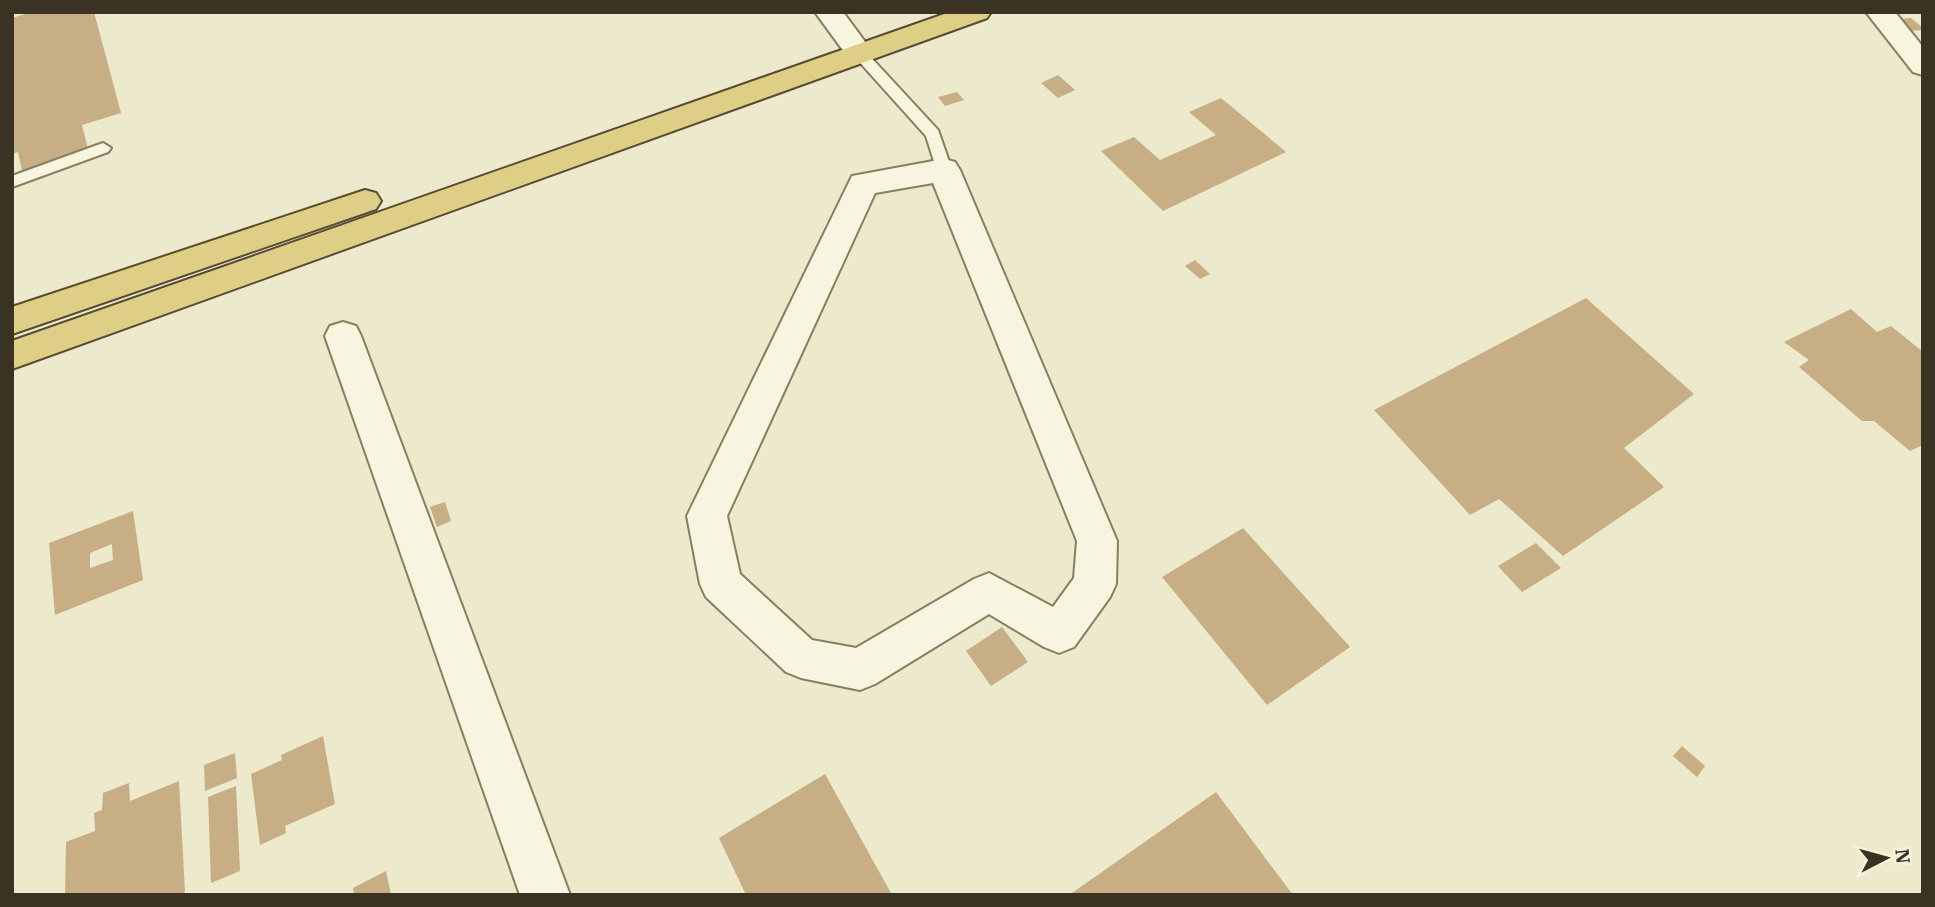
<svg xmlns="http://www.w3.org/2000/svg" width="1935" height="907" font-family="'IBM Plex Serif',serif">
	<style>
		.building { fill: #c7ae85; fill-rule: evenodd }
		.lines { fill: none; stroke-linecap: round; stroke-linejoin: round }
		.service-casing { stroke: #887e60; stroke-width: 4 }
		.minor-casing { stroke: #887e60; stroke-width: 4 }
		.trunk-casing { stroke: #574b34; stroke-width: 4 }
		.service { fill: #f7f5df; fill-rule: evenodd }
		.minor { fill: #f7f5df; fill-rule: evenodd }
		.trunk { fill: #dfcf86; fill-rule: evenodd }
	</style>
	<rect width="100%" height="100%" fill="#ece9cc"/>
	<g class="building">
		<path d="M31,12H94L121,113L82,125L88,149L22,171L18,152L12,154V18Z"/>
		<path d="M1911,18L1923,28V30L1911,31L1898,19Z"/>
		<path d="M1058,75L1075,90L1058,98L1041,83Z"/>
		<path d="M957,92L964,100L945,106L938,97Z"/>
		<path d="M1221,98L1286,152L1163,211L1101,151L1134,137L1160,160L1216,135L1189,112Z"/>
		<path d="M1195,260L1210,274L1200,279L1185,266Z"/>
		<path d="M1586,298L1694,394L1624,448L1664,487L1563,556L1499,499L1470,515L1374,410Z"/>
		<path d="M1851,309L1877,332L1891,326L1923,352V445L1910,451L1874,421H1862L1799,367L1809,360L1784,342Z"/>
		<path d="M445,502L451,521L437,527L430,507Z"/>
		<path d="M133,511L143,580L55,615L49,543ZM112,544L113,560L90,568V553Z"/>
		<path d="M1243,528L1350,647L1267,705L1162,577Z"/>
		<path d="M1536,543L1561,568L1522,592L1498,566Z"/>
		<path d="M1002,627L1028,662L991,686L966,651Z"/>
		<path d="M323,736L335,804L285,826L286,833L260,845L251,774L282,760L281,755Z"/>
		<path d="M1682,746L1705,766L1697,777L1673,756Z"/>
		<path d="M235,753L237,778L205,791L204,765Z"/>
		<path d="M825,774L892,895H746L719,838Z"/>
		<path d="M179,781L185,892L178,895H65L66,842L95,831L94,813L102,810L103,793L129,783L130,801Z"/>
		<path d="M236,786L240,871L211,883L208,797Z"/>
		<path d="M1216,792L1293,895H1069Z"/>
		<path d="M386,871L391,895H354L353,888Z"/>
	</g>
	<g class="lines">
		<g class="service-casing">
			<g id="service">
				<path d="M860,50L865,51L938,130L952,170L950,174H938L926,136L855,57L853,54Z"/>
				<path d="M103,143L111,148L108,152L12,187V176Z"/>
			</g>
		</g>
		<g class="minor-casing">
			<g id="minor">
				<path d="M815,12H843L874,54L870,60L860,63L850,60Z"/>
				<path d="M1866,12H1895L1923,47V75L1913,72Z"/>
				<path d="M944,159L955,162L960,170L1117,541L1116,584L1110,597L1074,647L1059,653L1044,647L989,614L875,684L860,690L801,678L786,672L706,597L700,584L687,516L852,176ZM933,183L1077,541L1074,578L1053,607L989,573L974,579L856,648L812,640L740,574L727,516L875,193Z"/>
				<path d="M343,322L356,326L361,336L570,895H520L325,336L330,326Z"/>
			</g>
		</g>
		<g class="trunk-casing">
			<g id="trunk">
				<path d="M950,12H991L987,18L12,369V341Z"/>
				<path d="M365,190L376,193L381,201L376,209L12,334V307Z"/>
			</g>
		</g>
		<use href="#service" class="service"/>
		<use href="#minor" class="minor"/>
		<use href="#trunk" class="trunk"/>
	</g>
	<rect width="1935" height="907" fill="none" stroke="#3a3323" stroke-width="28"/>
	<g transform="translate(1886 858) rotate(84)" stroke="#f4f2db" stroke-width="5" paint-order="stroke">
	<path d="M0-5L12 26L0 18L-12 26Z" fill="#3a3323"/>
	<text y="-10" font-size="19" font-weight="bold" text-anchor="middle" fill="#3a3323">N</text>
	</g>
</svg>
